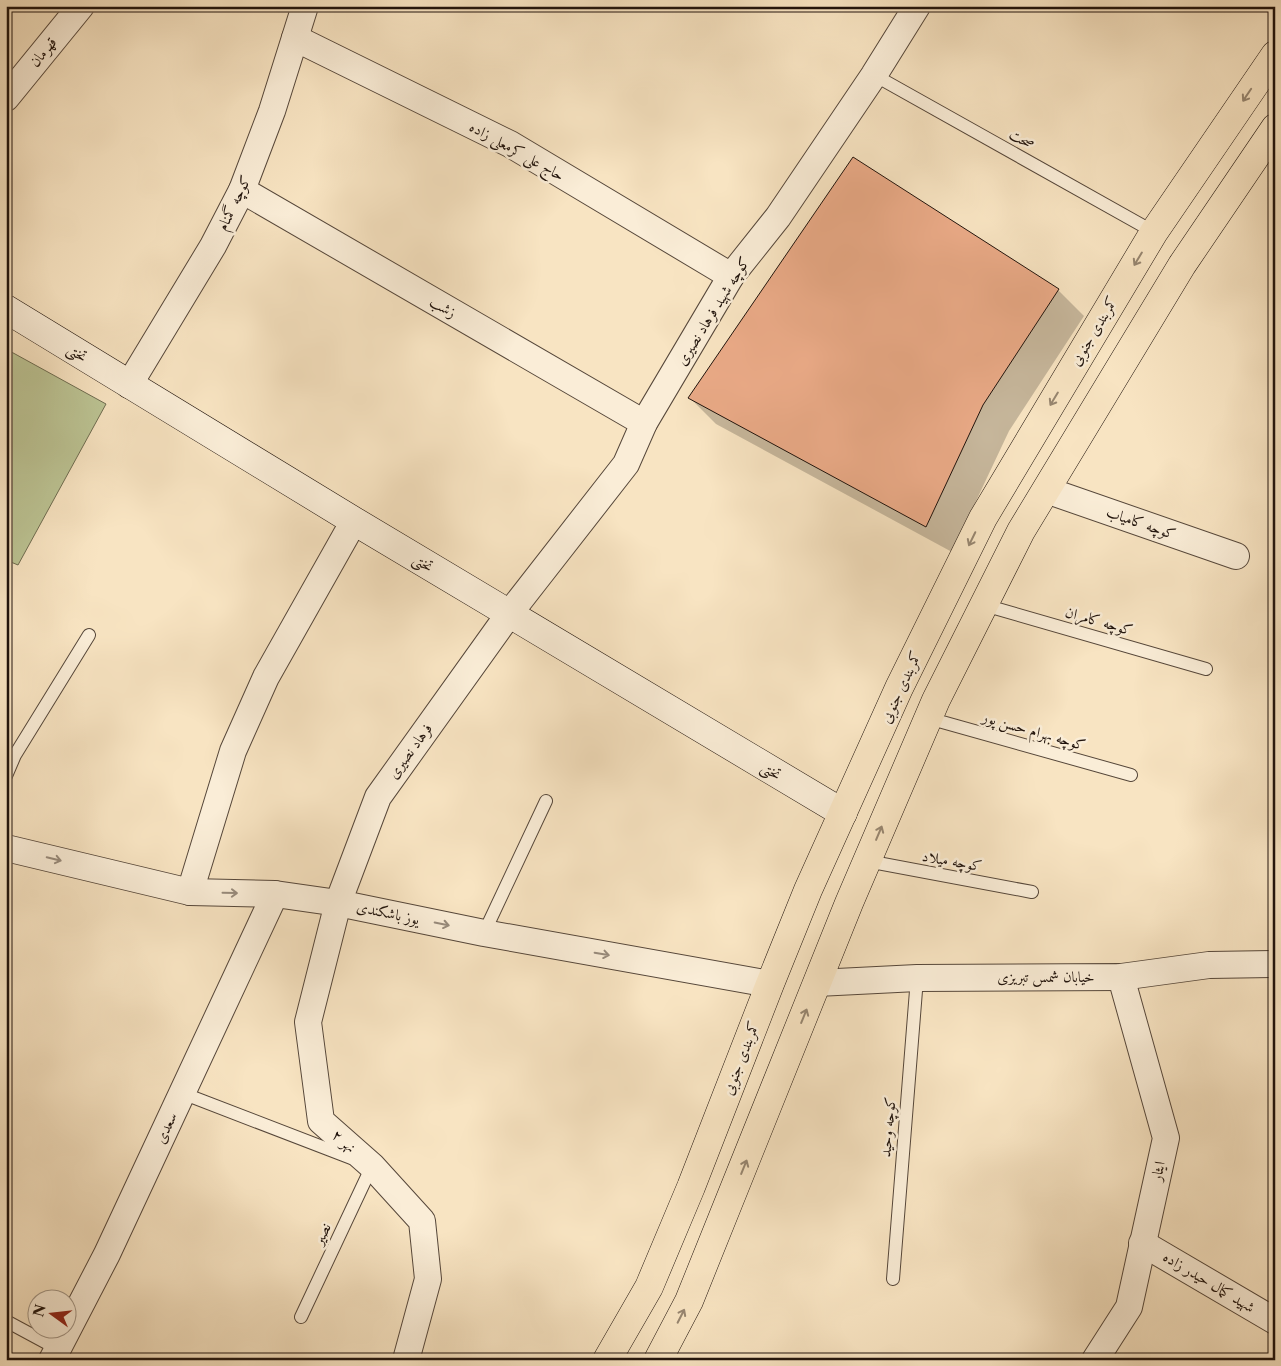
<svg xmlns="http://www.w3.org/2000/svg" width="1281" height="1366" font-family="'Libre Caslon Text',Amiri,serif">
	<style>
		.green { fill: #bcc494; stroke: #6e6c50 }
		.shadow { fill: #0003 }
		.building { fill: #eaaa87; stroke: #20130c }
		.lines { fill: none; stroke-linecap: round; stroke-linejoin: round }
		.service-casing { stroke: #56473a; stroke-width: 14 }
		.minor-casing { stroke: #56473a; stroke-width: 28 }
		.secondary-casing { stroke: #20130c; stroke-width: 29 }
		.primary-casing { stroke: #20130c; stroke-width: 29 }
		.service { stroke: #faedd7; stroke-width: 12 }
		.minor { stroke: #faedd7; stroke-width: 26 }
		.secondary { stroke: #faedd7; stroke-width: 28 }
		.primary { stroke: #f8e4c2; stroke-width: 28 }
		.oneway { stroke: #978670 }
		.oneway2 { stroke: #988b7c }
		.labels { text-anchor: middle; stroke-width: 5; stroke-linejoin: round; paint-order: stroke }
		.street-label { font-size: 15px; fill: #20130c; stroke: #faedd7 }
	</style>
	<rect width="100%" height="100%" fill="#f8e4c2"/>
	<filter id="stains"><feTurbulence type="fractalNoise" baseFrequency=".004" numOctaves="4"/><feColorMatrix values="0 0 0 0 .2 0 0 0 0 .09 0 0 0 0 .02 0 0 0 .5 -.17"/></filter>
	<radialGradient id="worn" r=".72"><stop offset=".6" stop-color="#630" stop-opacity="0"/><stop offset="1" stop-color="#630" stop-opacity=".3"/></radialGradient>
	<path class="green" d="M6,349L106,404L18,565L6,560Z"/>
	<path class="shadow" d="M853,158L1058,290L1084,316L1009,431L952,552L716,424L690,398Z"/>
	<path class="building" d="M853,157L1059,289L983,405L926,527L688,398Z"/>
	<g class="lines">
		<g class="service-casing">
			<g id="service">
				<path d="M874,75L1154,232"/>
				<path d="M984,605L1206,669"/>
				<path d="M928,718L1131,775"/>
				<path d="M6,776L15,755L89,635"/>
				<path d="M867,861L1032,892"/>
				<path d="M484,933L546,801"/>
				<path d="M182,1093L351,1158"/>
				<path d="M893,1279L917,978"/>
				<path d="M301,1317L372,1166"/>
				<path d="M6,1321L58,1349"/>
			</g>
		</g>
		<g class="minor-casing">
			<g id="minor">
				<path d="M295,38L510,144L731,276"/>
				<path d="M6,98L81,6"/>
				<path d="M242,190L644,423"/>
				<path d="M129,385L213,246L242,190L272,111L305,6"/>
				<path d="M1046,490L1236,556"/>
				<path d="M6,848L190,892L275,894L338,903L484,933L770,984"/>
				<path d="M190,892L233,751L266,677L354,521"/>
				<path d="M817,983L917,978L1121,977L1209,965L1275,964"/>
				<path d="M1142,1243L1275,1321"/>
				<path d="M52,1360L107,1254L275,894"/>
				<path d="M406,1360L428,1279L422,1221L372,1166L321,1121L308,1022L338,903L378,797L509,614L626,464L644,423L731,276L778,217L874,75L917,6"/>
				<path d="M1095,1360L1129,1307L1166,1138L1121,977"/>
			</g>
		</g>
		<g class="secondary-casing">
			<path id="secondary" d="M6,309L354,521L843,813"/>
		</g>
		<g class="primary-casing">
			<g id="primary">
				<path d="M607,1360L649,1287L691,1187L770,984L808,890L899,688L983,518L1154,232L1275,55"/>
				<path d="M658,1360L689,1301L849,903L936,700L1021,531L1182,265L1275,128"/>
			</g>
		</g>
		<use href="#service" class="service"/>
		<use href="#minor" class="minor"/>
		<use href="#secondary" class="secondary"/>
		<use href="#primary" class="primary"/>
	</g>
	<defs><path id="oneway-shaft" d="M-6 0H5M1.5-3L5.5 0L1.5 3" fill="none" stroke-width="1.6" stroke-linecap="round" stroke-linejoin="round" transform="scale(1.25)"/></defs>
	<g class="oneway">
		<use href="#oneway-shaft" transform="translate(1247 95) rotate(124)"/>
		<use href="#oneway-shaft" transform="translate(1138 259) rotate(121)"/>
		<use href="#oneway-shaft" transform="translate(1054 399) rotate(121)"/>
		<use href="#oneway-shaft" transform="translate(972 539) rotate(116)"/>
		<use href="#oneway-shaft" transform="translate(879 833) rotate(-67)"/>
		<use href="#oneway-shaft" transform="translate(804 1016) rotate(-68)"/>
		<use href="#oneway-shaft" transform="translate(744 1167) rotate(-68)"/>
		<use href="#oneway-shaft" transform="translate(681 1316) rotate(-63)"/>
	</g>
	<g class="oneway2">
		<use href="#oneway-shaft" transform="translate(54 859) rotate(14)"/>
		<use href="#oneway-shaft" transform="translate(230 893) rotate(1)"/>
		<use href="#oneway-shaft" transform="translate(442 924) rotate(12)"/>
		<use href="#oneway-shaft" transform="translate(602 954) rotate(10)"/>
	</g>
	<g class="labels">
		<g class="street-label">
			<text transform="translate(43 52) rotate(-51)" y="5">قهرمان</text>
			<text transform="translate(1022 139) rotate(29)" y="5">صحت</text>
			<text transform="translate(517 151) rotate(29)" y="5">حاج علی کرمعلی زاده</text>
			<text transform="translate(234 203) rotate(-64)" y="5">کوچه گمنام</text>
			<text transform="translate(443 307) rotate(30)" y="5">زشب</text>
			<text transform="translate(713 311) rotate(-58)" y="5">کوچه شهید فرهاد نصیری</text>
			<text transform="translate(1094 331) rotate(-59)" y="5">کمربندی جنوبی</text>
			<text transform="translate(77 353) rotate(32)" y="5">تختی</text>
			<text transform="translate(1141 523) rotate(19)" y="5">کوچه کامیاب</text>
			<text transform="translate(423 563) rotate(31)" y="5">تختی</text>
			<text transform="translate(1099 621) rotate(16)" y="5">کوچه کامران</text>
			<text transform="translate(901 687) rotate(-65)" y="5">کمربندی جنوبی</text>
			<text transform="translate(1034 731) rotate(16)" y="5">کوچه بهرام حسن پور</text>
			<text transform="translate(410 751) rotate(-54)" y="5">فرهاد نصیری</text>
			<text transform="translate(771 771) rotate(31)" y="5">تختی</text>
			<text transform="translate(952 861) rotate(10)" y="5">کوچه میلاد</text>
			<text transform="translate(388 913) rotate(12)" y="5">یوز باشکندی</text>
			<text x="1046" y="982">خیابان شمس تبریزی</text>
			<text transform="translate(741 1058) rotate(-69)" y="5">کمربندی جنوبی</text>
			<text transform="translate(888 1127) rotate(-85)" y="5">کوچه وحید</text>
			<text transform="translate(166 1128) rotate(-65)" y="5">سعدی</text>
			<text transform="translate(344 1141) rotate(41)" y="5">نهر ۲</text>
			<text transform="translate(1158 1171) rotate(-77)" y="5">ایثار</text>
			<text transform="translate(322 1234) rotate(-65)" y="5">نصیر</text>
			<text transform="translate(1209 1282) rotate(31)" y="5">شهید کمال حیدر زاده</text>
		</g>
	</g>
	<rect width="1281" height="1366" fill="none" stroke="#f8e4c2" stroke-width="25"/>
	<rect x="8" y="8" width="1266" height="1351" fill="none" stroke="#20130c" stroke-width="2.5"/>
	<rect x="12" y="12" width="1256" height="1341" fill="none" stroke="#20130c"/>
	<g transform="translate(52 1314) rotate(285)"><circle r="24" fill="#faedd7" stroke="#a39686"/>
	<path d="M0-4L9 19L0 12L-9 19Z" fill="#8f2418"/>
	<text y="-8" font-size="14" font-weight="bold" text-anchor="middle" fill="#20130c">N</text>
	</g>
	<rect width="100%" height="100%" filter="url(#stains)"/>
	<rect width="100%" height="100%" fill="url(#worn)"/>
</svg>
